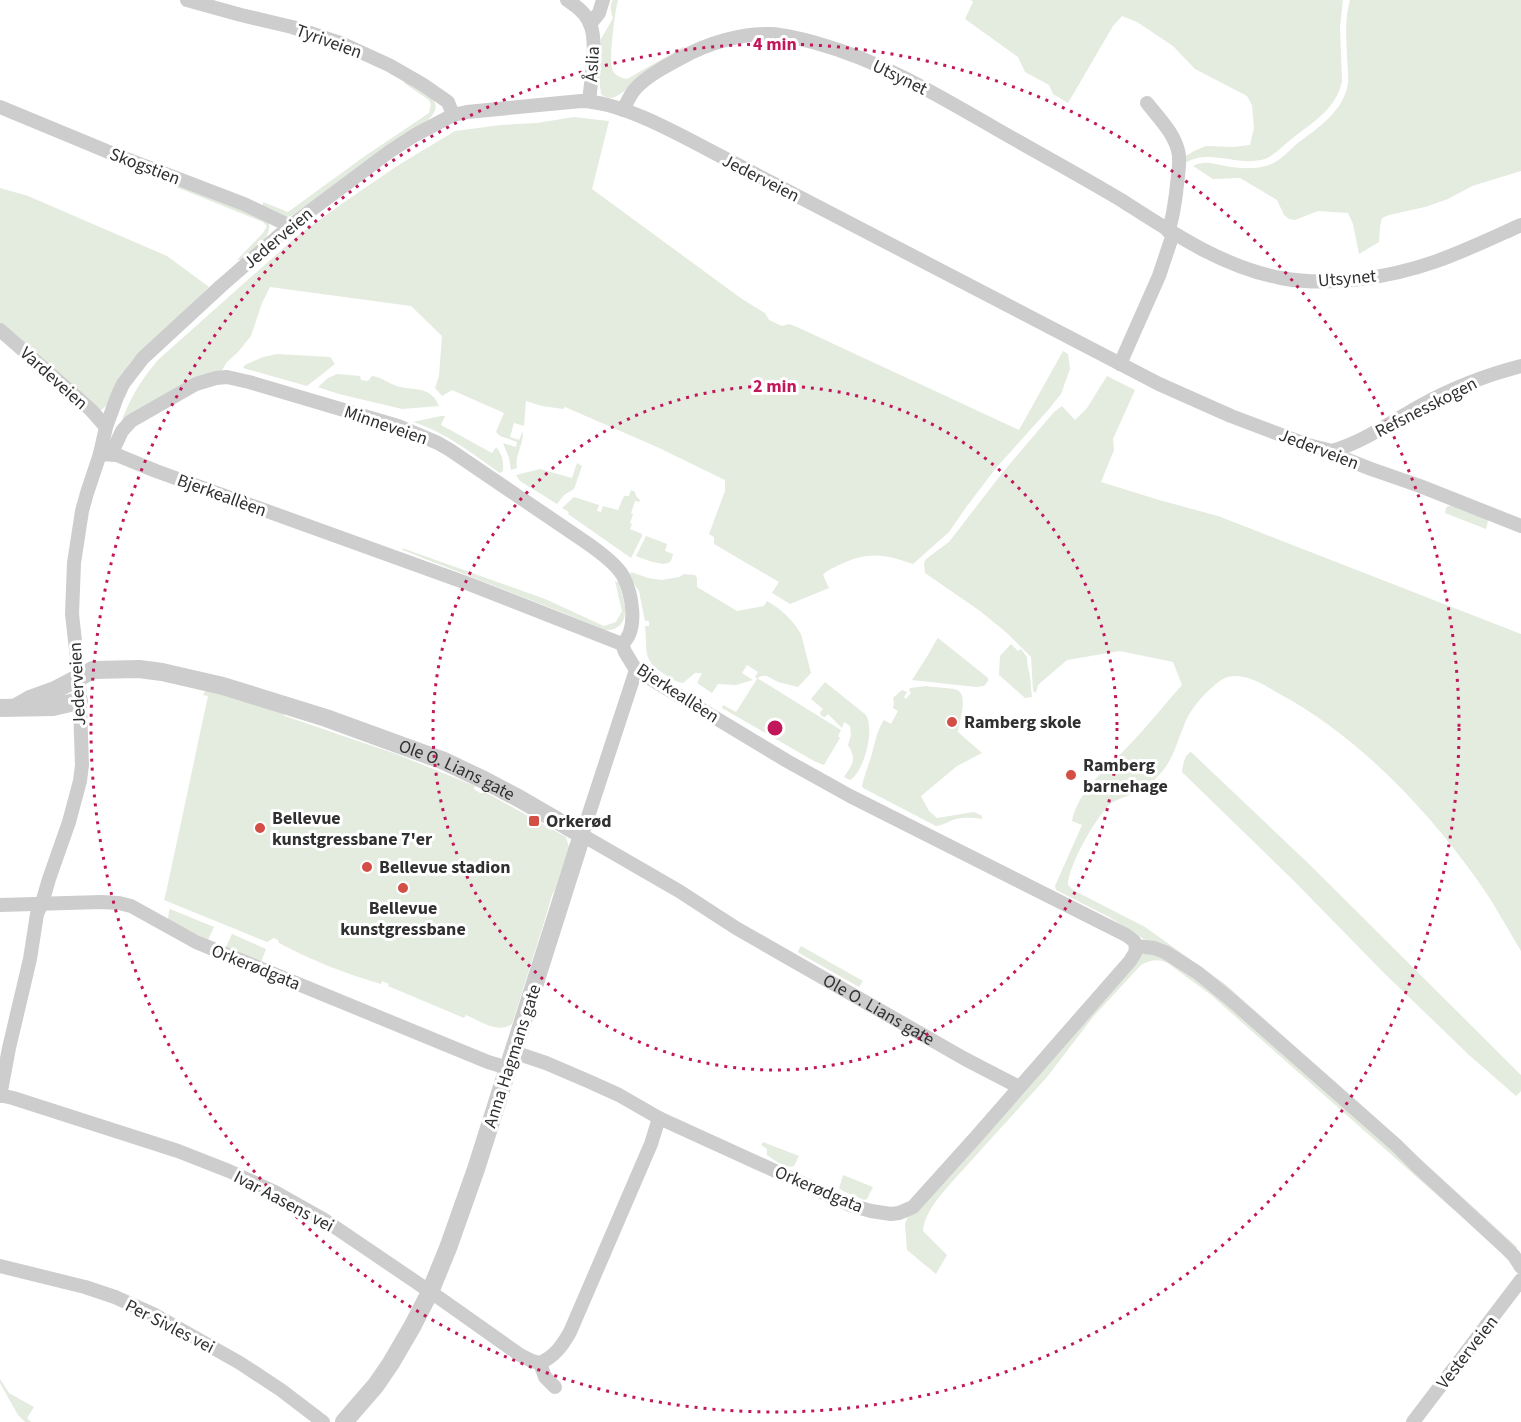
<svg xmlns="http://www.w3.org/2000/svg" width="1521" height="1422" font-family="'Source Sans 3',sans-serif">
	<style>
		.green { fill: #e4ebdf }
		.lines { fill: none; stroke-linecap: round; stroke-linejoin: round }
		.minor { stroke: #cdcdcd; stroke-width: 14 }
		.tertiary { stroke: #cdcdcd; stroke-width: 18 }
		.ring { fill: none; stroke: #c2185b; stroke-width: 3; stroke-dasharray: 3 6 }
		.poi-dot { fill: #d34e45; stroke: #fff; stroke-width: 2 }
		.labels { text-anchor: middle; stroke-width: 6; stroke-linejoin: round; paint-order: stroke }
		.street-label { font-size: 18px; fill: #303030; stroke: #fff }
		.poi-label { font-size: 18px; font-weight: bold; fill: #303030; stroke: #fff; text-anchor: start }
		.centre { fill: #c2185b; stroke: #fff; stroke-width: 3 }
		.ring-label { font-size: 18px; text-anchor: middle; font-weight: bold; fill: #c2185b; stroke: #fff; stroke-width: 6; stroke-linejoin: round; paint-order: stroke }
	</style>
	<rect width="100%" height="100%" fill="#fff"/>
	<g class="green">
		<path d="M613,0H618C615,11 609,57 612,68C613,75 621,78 627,79L685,46L683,49C668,59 652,68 638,79C630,85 624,93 615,97C609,99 606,98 601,94L598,67L601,39L613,18C611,12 609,5 613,0Z"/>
		<path d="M971,0H1343L1340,27L1342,81C1336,111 1309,124 1288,142C1279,149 1272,158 1261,160C1242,164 1224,156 1205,157C1198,157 1190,160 1183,164L1184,157L1194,151L1206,146L1234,147L1250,145L1254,128L1252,105L1247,96L1195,69L1173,46L1137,22L1122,16L1113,26L1068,103L1053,94L1049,85L1025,72L1018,57L965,19L973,2Z"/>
		<path d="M1350,0H1521V171L1472,186L1448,199L1425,207L1389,215L1382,218L1380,226L1379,242L1359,254L1353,224L1348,213L1318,211L1295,220L1289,219L1284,215L1277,200L1240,178L1213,179L1193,166C1203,161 1210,163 1220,165C1234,168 1252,170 1266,166C1279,163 1289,150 1299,142C1320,127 1344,110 1348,83C1349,74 1347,64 1347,55C1346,36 1345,18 1350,0Z"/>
		<path d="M407,81C422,91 449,101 428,120L291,216L285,218L263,206V202L288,212L365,156L429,113L431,104L429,100L404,83Z"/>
		<path d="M574,117L609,121L592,189L742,299L765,313L769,320L782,326L789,324L797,327L1019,430L1063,351L1068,354L1070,369L1061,394L1049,409L996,468L967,506L949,532L913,564C884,554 868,551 839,565C833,568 827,570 823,575L829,588L790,604L772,593L779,582L714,544V537L709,534L725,491V480L657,447L565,407L563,409L542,406L526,401L524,426L514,423L510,437L519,440L523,431C524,444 514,457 517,468L511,470L509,458L503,443L516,447L517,442L500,436L496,432L504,413L452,390L442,396L435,388L439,376L442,336L411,306L270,287L262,303L251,336L238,352L227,362L221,372L122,421L123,417C134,392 141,380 159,359L296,237L343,203L397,166L455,131L501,125L537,123Z"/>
		<path d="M157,176L245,210L269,223C272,239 253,250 241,260H237L263,233L267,226L263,222L156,179Z"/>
		<path d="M0,188L28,196L167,256L209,287L130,363L106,406L100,411L0,326Z"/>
		<path d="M277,354L330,357L335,364L307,386L243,368L245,365L263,357Z"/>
		<path d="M337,374L360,376L361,380L368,381L372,376C381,377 386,382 394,385C412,392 430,384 439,406L402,409L339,394L318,387L328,378Z"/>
		<path d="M1107,376L1135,390L1113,439L1114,450L1101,482L1159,500L1218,516L1521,634V951C1507,928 1494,903 1478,881C1427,809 1357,735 1278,693C1263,684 1240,670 1223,679C1209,688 1191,707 1185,723C1177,741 1173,761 1159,775C1155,779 1151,785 1146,788C1135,795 1118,797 1109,805C1095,819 1068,866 1068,885L1073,890L1145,927L1225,984L1366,1109L1517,1247L1516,1252L1382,1128L1147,941L1109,917L1056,890L1055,886L1082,825L1072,821C1079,787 1111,766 1133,741C1150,723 1166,703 1182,685L1173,662L1120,651L1067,660L1038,685L1036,693L1033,691L1031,657L1007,633L980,611L925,573L924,563L926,559L949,542L1003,472L1054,412L1062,406L1075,420L1087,408Z"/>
		<path d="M441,416H445L441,425L492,453L496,447C502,453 504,463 503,471L500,473C473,454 445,432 413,422Z"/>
		<path d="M577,463L582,466L574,489L564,495L557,504L520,481L516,475L540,469L572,478Z"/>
		<path d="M631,490L635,492L636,496L640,500L639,502L635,501L631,513L633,514L630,523L632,524L630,529L642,534V536L631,558L568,514L569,512L562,508L574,497L599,505L597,511L601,512L603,506L618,510L624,496H629Z"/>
		<path d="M1448,506H1455L1486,519L1488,521L1486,529L1445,513L1446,508Z"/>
		<path d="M646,536L667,544L665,551L673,554C672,558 672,561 668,563C661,566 643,559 636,556Z"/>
		<path d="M402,548L545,599L604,626L616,622L622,611L615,581L619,583C622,596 631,615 619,626C614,630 611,630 605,630C538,602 470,577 403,550Z"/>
		<path d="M631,572L648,578L662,580L679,577L684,574L695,575L697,578V587L737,611L764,606L767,601C781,609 793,620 801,634L811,673L798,687L778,682L767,676H762L757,678L841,730L838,736L840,738L824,765L814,761L722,708L723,705L736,712L757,679L755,677L758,672L747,665L742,673L753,680L736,685L718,684L712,693L697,683L702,673H695L683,683C676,682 672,679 666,675C641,660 648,652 645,626H649V621H645L639,591L629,577Z"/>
		<path d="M938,638L988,678V681L984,686L976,687L912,680L928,655L937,639Z"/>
		<path d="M1011,644L1018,651L1021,649L1027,657C1027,665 1029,670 1030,677C1031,684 1031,691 1032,697L1025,698L999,675L1000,656Z"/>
		<path d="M825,682L866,715C875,730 864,772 850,780L844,777C853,763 857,760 848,745L851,735L850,726L844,722L842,728L828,714L825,717L821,716L820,712L823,709L811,699Z"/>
		<path d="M926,686C936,688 948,687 957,690C969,695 959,722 958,732L982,753L957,766L921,796L929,811L937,818L974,812L982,816V819C974,818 965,817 956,819C949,821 944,825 936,826L863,788L862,786C864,776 868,767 871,757C875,744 876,732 884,720L891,724L898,711L893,708L894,703L893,698L902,690L907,692L904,697L906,699L911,693L909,690L910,688Z"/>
		<path d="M205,691H210L279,711L285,716L396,754L475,786L474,789L480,793H484L485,792L566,837L569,847L555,890L552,895L542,929L512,1024C498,1034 480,1021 466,1015L464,1018L388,986L389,984L382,981L381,984C346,974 311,960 279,943L278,940L274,938L267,942L164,900L167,888L208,696L203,695Z"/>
		<path d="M1191,752L1308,863L1521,1075V1091L1516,1096L1469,1055L1385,974L1293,880L1184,774L1182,772C1183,765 1184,755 1191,752Z"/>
		<path d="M170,909L214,927L208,940L168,920L169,911Z"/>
		<path d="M232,934L266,949L261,962L226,947Z"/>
		<path d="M801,946L863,981L859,987L799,953L798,951Z"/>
		<path d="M1155,951L1202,980L1458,1207L1455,1211L1211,995L1169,964C1160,958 1150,960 1141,965L1093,1017L1047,1077L951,1183C939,1197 925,1212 923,1231L947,1255L936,1274L907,1250L905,1224L908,1216L1141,954L1144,952Z"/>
		<path d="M763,1142L799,1156L794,1166C784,1169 775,1160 767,1155V1149L761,1145Z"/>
		<path d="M843,1175L873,1187L867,1199L864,1200L843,1191L839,1188Z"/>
		<path d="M0,1379L9,1393L34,1407L27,1418L31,1422H25L18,1415L0,1383Z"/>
	</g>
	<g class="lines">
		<g class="minor">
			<path d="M187,0L241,15L292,27L343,44L389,65L422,84L448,102L453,115"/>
			<path d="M567,0C576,6 586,13 590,24C598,42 591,81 589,101"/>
			<path d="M590,24L599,13L603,0"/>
			<path d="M1147,103C1159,118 1177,136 1179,156C1180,168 1177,181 1176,194C1174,206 1173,219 1168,231"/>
			<path d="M0,107L116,155L244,204L290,226"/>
			<path d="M623,110C627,103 630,94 636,88C647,76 666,66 681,58C708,43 741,33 772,34C787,35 801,39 816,43C882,61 941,97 1000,131C1040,154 1081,176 1121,200C1171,232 1222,267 1281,278C1329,287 1388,278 1434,262C1463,252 1492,238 1521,225"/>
			<path d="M0,330L73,394L91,410L106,427"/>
			<path d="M1120,364L1159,276L1173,234"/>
			<path d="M1332,451C1363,442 1390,423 1418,407C1450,389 1486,375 1521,366"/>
			<path d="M100,454L117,455L156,471L469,584L622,644L625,652L636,670L787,761L850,796L1126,935L1134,941L1136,946"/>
			<path d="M100,454L115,446L122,431L131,421L196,384L216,378L227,377L249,382L398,426L438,443L450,450L587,543C597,550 617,565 623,576C632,593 639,630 622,644"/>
			<path id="s1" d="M636,670L582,835L679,891L736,928L965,1059L1019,1087"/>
			<path d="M0,905L101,902L119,903L131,906L196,942L488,1062L508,1068"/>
			<path d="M1136,946L1154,948L1165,952L1198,973L1230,999L1396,1145L1417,1166L1505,1247L1514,1256L1521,1267"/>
			<path d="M513,1052L546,1063L588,1081L619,1095L659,1118L850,1205L871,1211L891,1214L899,1213L913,1207L976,1137L1130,961L1135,953L1136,946"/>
			<path d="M0,1095L13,1098L178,1151L229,1171L275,1192L323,1219L438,1297L520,1355L532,1361L540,1363C555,1356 562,1346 570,1332L651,1144L659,1118"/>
			<path d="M0,1096L9,1048L30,959L37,914L42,903L49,879L69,822L80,781L82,765L79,677L72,614L74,563L82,511L87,493L100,454L106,427L117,397L123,384L143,358L221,286L290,226L389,152L415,135L453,115L467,112L581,101C628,102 693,143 736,164L1159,384L1231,416L1308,445L1332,451L1343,458L1371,469L1420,486L1521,526"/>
			<path d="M0,1266L85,1287L115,1297L155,1315L240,1363L281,1390L323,1422"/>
			<path d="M540,1363L545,1377L555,1387"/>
			<path d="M1413,1422L1521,1280"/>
		</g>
		<g class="tertiary">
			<path id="s2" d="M16,707L30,699L55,690L93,670L139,669L162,672L223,686L326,718L444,761L484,780L520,799L582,835L476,1169L448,1248L430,1292L412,1327L391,1363L376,1385L344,1422"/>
			<path d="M0,708L53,707L79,701"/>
		</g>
	</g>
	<g class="ring">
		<circle cx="775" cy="728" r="342"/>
		<circle cx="775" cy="728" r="684"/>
	</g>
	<g class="poi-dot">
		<circle cx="952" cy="722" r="6"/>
		<circle cx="1071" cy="775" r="6"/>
		<rect x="528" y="815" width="12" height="12" rx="3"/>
		<circle cx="260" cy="828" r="6"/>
		<circle cx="367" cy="867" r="6"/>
		<circle cx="403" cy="888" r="6"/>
	</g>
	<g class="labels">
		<g class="street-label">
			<text transform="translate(329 41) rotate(20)" y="6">Tyriveien</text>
			<text transform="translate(592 64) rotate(-87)" y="6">Åslia</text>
			<text transform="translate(900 77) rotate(26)" y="6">Utsynet</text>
			<text transform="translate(145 166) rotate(21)" y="6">Skogstien</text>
			<text transform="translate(761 178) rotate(27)" y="6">Jederveien</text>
			<text transform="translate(278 238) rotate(-40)" y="6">Jederveien</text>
			<text transform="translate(1347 278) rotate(-5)" y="6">Utsynet</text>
			<text transform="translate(54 378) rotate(42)" y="6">Vardeveien</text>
			<text transform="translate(1426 407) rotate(-27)" y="6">Refsnesskogen</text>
			<text transform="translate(386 425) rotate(19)" y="6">Minneveien</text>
			<text transform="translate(1319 449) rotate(21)" y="6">Jederveien</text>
			<text transform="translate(222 495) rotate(20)" y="6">Bjerkeallèen</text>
			<text transform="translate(77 684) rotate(-93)" y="6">Jederveien</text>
			<text transform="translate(678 693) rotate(33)" y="6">Bjerkeallèen</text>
			<text dy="6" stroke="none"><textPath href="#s2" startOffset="466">Ole O. Lians gate</textPath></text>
			<text transform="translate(256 967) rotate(22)" y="6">Orkerødgata</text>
			<text dy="6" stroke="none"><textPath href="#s1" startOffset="518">Ole O. Lians gate</textPath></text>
			<text transform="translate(512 1056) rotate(-72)" y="6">Anna Hagmans gate</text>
			<text transform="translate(819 1189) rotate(23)" y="6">Orkerødgata</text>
			<text transform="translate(284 1201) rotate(28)" y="6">Ivar Aasens vei</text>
			<text transform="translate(170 1326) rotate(27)" y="6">Per Sivles vei</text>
			<text transform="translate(1467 1352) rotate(-52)" y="6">Vesterveien</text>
		</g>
		<g class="poi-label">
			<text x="964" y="728">Ramberg skole</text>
			<text x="1083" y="771">Ramberg<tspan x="1083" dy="21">barnehage</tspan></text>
			<text x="272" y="824">Bellevue<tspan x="272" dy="21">kunstgressbane 7'er</tspan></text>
			<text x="546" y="827">Orkerød</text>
			<text x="379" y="873">Bellevue stadion</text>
			<text x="403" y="914" text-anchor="middle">Bellevue<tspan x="403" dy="21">kunstgressbane</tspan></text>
		</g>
	</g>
	<circle cx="775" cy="728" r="9" class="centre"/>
	<g class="ring-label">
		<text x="775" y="50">4 min</text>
		<text x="775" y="392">2 min</text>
	</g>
</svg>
